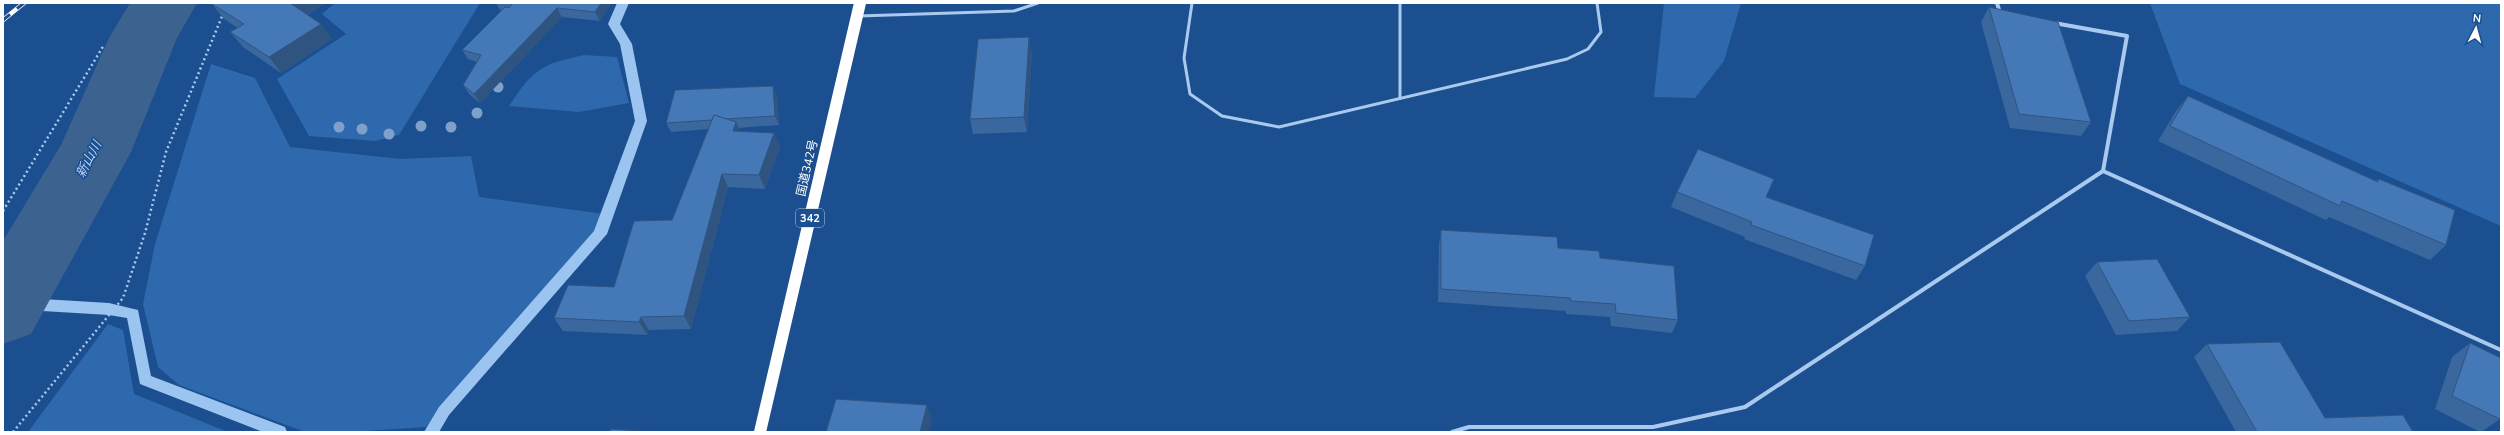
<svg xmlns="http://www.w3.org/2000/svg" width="2504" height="435" font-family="'Nunito Sans','Noto Sans JP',sans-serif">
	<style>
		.green { fill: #2e69ad }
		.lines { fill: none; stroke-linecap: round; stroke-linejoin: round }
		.stream { fill: #9cc4f0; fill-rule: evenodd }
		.river { fill: #3c6290; fill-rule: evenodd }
		.path { stroke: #a9c9ee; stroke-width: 2.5; stroke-dasharray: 2 3; stroke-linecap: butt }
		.lane { stroke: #a9c9ee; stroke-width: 3 }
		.street { stroke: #a9c9ee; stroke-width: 4 }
		.highway { stroke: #fff; stroke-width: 12 }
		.rail-casing { stroke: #fff; stroke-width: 4.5 }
		.rail { stroke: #1b4f8f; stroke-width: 3; stroke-dasharray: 9; stroke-linecap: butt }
		.tree { fill: #7ea0ca }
		.wall { fill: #3a679d }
		.shaded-wall { fill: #305480 }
		.building { fill: #4478b7; stroke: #305480 }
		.labels { text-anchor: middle; stroke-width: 3; stroke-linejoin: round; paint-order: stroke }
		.shield { fill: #1b4f8f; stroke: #bbcadd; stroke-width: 1 }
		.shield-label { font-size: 11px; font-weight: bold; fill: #fff }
		.street-label { font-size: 12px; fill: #fff; stroke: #1b4f8f }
		.water-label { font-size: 13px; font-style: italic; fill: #b5d3f5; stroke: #1b4f8f }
	</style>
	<rect width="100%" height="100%" fill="#1b4f8f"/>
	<g class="green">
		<path d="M335,3H480L399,135L375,141L309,136L277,79L346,34L322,14Z"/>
		<path d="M1664,3H1741L1724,61L1695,98L1654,97Z"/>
		<path d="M2150,3H2501V226L2180,84Z"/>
		<path d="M584,55L617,57L629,103L579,112L509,106C533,69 542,64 584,55Z"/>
		<path d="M211,64L255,78L290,147L400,159L471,156L479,197L604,214L592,237L426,427L349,432H305L179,385L158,367L143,304L155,244Z"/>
		<path d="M108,324L123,330L134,394L228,432H28Z"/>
	</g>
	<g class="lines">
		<g class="stream">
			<path d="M617,3H629L620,24L632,44L647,121L607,234L449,415L439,432H424L439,407L594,231L635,121L620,44L608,24Z"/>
			<path d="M9,297L109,303L138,310L151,376L285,427L287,432H263L140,384L127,318L109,315L9,309L3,305L4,299Z"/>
		</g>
		<path class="river" d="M130,3H197L177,38L131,152L31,334L3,344V241L61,145L109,38Z"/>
		<g class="path">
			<path d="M3,211L104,45"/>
			<path d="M13,432L123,298L145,233L166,152L223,14"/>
		</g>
		<g class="lane">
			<path d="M1192,3L1184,58L1190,94L1222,116L1279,127L1567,59L1588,49L1601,32L1597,3"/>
			<path d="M1400,3V98"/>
			<path d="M859,16L1014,11L1038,3"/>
		</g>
		<g class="street">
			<path d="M1997,3L2000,13"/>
			<path d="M2054,23L2127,36L2103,171"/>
			<path d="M1452,432L1469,427H1653L1745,407L2103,171L2501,350"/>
		</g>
		<path class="highway" d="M760,432L860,3"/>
		<g class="rail-casing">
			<path id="rail" d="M3,20L24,3"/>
		</g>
		<use href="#rail" class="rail"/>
	</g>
	<g class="tree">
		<circle cx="498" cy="87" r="5.5"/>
		<circle cx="477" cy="113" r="5.5"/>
		<circle cx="421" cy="126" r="5.5"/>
		<circle cx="339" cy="127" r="5.5"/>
		<circle cx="451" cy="127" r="5.5"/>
		<circle cx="362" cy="129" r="5.5"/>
		<circle cx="389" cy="134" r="5.5"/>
	</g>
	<g class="wall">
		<path d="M213,3H322L323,4L307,15L321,24L332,39L281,73L243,47L230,32L238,28L224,19L212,4Z"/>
		<path d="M496,3H611L600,21L562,17L480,103L469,94L463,85L477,62L468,59L462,50L502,10H500Z"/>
		<path d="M1989,7L2091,122L2081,136L2010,128L1981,22Z"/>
		<path d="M1032,52L1027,132L973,134L970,119Z"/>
		<path d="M777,95L779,125L738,128L740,131L774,133L780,147L765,189L728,187L691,329L649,330L647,335L563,331L554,318L614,287L672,220L709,129L671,132L666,123Z"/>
		<path d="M2188,96L2376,181L2379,179L2446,245L2430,260L2329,217L2326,220L2158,141L2176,111Z"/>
		<path d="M1677,192L1766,197L1865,266L1856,280L1744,239L1745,237L1671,207Z"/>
		<path d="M1441,230L1558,248L1600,258L1678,320L1672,333L1611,326L1610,317L1566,314V311L1438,302L1439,244Z"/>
		<path d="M2097,262L2190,317L2177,331L2116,335L2085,276Z"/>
		<path d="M2470,343L2500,419L2481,432H2480L2435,409L2452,357Z"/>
		<path d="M2207,344L2325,418L2413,432H2236L2194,357Z"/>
	</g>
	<g class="shaded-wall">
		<path d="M290,3H322L323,4L301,18Z"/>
		<path d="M601,3H611L600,21L595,12Z"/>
		<path d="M557,8L562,17L480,103L474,94Z"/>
		<path d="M321,24L332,39L281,73L269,57Z"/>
		<path d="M1029,37L1032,52L1027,132L1024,117Z"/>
		<path d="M773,86L777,95L779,125L775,116Z"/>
		<path d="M736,122L742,136L733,131Z"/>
		<path d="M774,133L780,147L765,189L759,175Z"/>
		<path d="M722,174L728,187L691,329L684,316Z"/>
		<path d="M641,317L649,330L647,335L639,322Z"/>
		<path d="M927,405L932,419L929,432H920Z"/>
	</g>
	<g class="building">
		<path d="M213,3H290L321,24L269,57L230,32L244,24L212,4Z"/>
		<path d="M513,3H601L595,12L557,8L474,94L463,85L481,55L462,50L505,7L509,8Z"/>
		<path d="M1989,7L2058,22L2091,122L2019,114Z"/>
		<path d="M1029,37L1024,117L970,119L978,39Z"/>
		<path d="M773,86L775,116L726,119L714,115L712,120L666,123L675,90Z"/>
		<path d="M2188,96L2378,182L2379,179L2455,210L2446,245L2342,201L2340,206L2170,126Z"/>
		<path d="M714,115L736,122L733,131L774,133L759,175L722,174L684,316L641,317L639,322L554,318L568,285L614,287L634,221L672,220Z"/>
		<path d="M1698,149L1774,179L1766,197L1874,235L1865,266L1751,225L1752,222L1677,192Z"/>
		<path d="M1441,230L1557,237L1558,248L1599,251L1600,258L1674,266L1678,320L1616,313L1615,304L1571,301L1570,298L1441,289Z"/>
		<path d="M2157,259L2190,317L2129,321L2097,262Z"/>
		<path d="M2280,342L2325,418L2403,415L2413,432H2257L2207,344Z"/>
		<path d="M2470,343L2501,358V415L2500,419L2452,396Z"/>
		<path d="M836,399L927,405L920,432H826Z"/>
		<path d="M611,429L652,432H610Z"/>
	</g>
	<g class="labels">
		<rect class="shield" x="796" y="209" width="28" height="18" rx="3"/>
		<g class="shield-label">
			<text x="810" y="222">342</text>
		</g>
		<g class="street-label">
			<text transform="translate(807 168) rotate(-77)" y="4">国道342号</text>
		</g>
		<g class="water-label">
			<text transform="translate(88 159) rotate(-62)" y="5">新山川</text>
		</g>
	</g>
	<rect width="2504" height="435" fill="none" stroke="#ffffff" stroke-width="8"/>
	<g transform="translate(2476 28) rotate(6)" stroke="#1b4f8f" stroke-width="3" paint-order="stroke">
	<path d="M0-3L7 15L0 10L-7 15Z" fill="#ffffff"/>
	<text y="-6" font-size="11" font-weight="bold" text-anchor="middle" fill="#ffffff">N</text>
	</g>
</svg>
